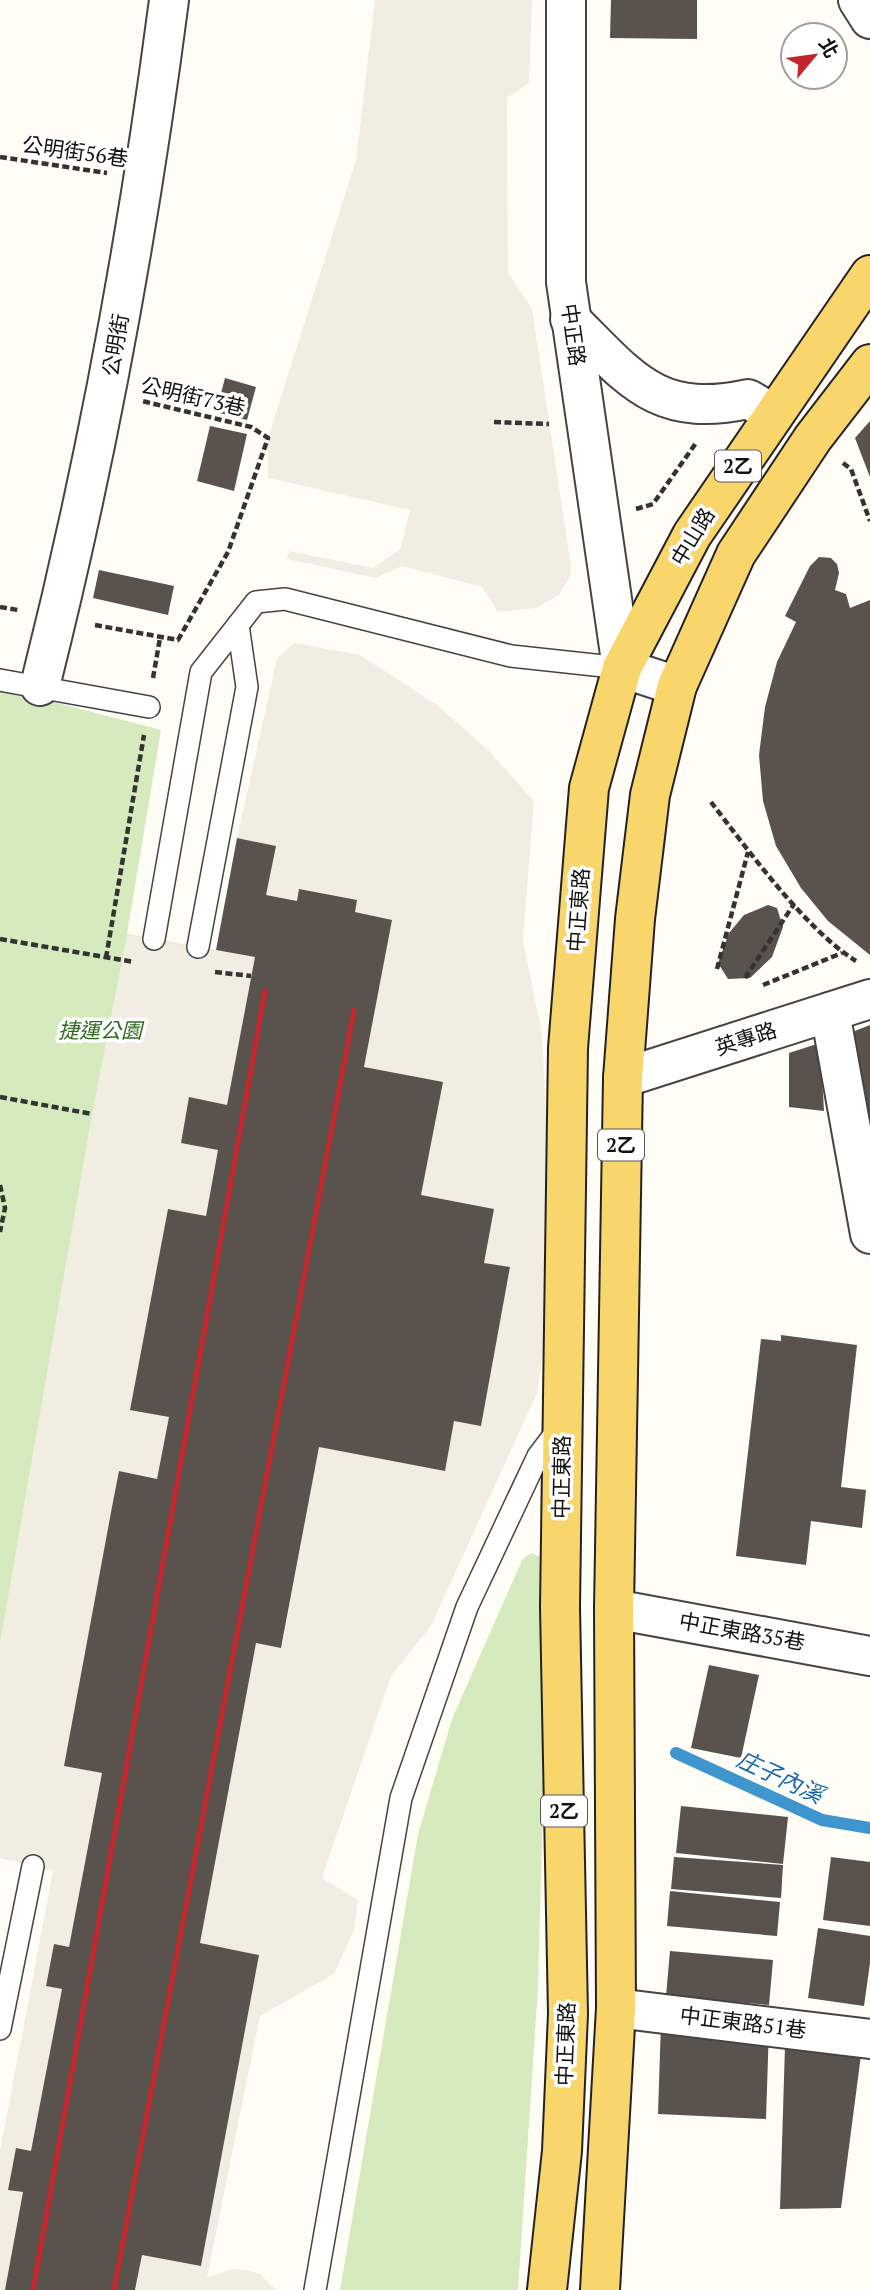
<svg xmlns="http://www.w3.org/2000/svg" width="870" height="2290" font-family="'PT Serif','Noto Sans TC',serif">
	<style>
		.green { fill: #d5ebbd }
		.plaza { fill: #f1ede2 }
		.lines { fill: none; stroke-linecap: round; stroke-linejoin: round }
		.stream { stroke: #3f96cf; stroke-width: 12 }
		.building { fill: #5a524d }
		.lane-casing { stroke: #444; stroke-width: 24 }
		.street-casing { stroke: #444; stroke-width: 42 }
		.primary-casing { stroke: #222; stroke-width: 42 }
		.path { stroke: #333; stroke-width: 4.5; stroke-dasharray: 7 3.5; stroke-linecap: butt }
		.lane { stroke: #fff; stroke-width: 21 }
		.street { stroke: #fff; stroke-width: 38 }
		.primary { stroke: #f9d66b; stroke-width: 38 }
		.rail { stroke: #c4262e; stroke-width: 5 }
		.labels { text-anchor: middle; stroke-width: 7; stroke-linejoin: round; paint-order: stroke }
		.shield { fill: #fff; stroke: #585858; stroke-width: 2 }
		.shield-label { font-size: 19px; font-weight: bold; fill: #111 }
		.street-label { font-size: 21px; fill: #111; stroke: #fff }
		.park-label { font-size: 21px; font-style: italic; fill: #2f6b1f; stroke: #fff }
		.water-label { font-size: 23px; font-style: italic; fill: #1768a6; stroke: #fff }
	</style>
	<rect width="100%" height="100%" fill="#fffdf5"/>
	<g class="green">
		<path d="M0,688L161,730L127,934L216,950L64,1766L0,1858Z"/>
		<path d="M531,1553L543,1558L549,1586L538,1987L518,2290H340L418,1834L452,1719L522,1560Z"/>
	</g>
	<g class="plaza">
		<path d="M375,0H532L529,83L507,98L508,273L532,308L571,566L570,577L559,595L536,608L498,612L482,587L402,566L376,578L287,559L289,551L373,568L400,549L410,510L268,478V438L356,160Z"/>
		<path d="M294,643L360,655L437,705L487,749L534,801L523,940L542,1034L546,1118L544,1346L537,1393L431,1626L391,1676L322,1878L358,1900L354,1930L334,1974L260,2016L207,2278L232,2269L246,2270L260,2274L276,2290H136L142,2255L201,2266L259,1955L200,1943L256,1643L282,1647L319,1447L454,1421L481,1425L510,1268L484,1263L494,1209L421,1195L442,1083L364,1067L392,920L355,912L299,889L297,901L266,895L275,846L237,838L277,658Z"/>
		<path d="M127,935L255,957L227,1105L189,1098L181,1143L218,1150L206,1216L168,1209L131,1409L169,1417L157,1479L119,1471L64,1766L102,1773L69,1947L54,1945L46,1985L62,1989L31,2151L16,2149L8,2189L23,2192L5,2290H0V2151L53,1871L0,1858V1643L92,1114Z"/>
	</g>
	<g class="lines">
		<path class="stream" d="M676,1753L822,1820L870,1828"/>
	</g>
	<g class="building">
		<path d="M611,0H697V39L610,38Z"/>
		<path d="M225,378L256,387L247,420L216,412Z"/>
		<path d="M870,421V477L855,438Z"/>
		<path d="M210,426L247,434L234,491L197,481Z"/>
		<path d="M819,557L831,558L837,564L839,573L835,590L846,594L850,608L870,600V955L828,921L801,888L776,846L763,801L759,755L765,707L777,662L796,622L785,616L810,566Z"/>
		<path d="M99,570L174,586L168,615L93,598Z"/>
		<path d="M237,838L276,846L266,895L297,901L299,889L357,900L355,912L392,920L364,1067L443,1082L421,1195L494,1209L484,1263L510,1267L481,1426L454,1421L445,1471L319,1447L281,1648L256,1643L200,1943L259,1955L201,2266L142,2255L135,2290H5L23,2192L8,2190L16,2148L31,2151L62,1989L46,1986L54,1944L69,1947L102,1773L64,1766L112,1507L119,1471L157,1479L169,1417L130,1410L168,1209L206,1216L218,1150L181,1143L189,1097L227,1105L255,957L216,950Z"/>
		<path d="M768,905L777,908L783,927L772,957L750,978L728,979L718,963L729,933L744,915Z"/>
		<path d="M870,1025V1165L847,1034Z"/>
		<path d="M820,1043L824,1111L789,1107V1053Z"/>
		<path d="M781,1335L857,1345L841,1487L866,1490L862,1528L811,1521L806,1565L736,1556L761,1339L781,1341Z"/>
		<path d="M709,1665L759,1675L741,1758L691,1748Z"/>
		<path d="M681,1806L788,1817L783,1864L676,1853Z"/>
		<path d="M674,1857L783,1865L781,1898L671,1889Z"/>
		<path d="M831,1857L870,1862V1926L823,1920Z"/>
		<path d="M670,1891L780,1902L777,1936L667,1926Z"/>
		<path d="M818,1928L870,1936V1963L864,2006L808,1998Z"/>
		<path d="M670,1951L773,1960L769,2005L666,1996Z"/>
		<path d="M661,2023L769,2027L766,2119L658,2114Z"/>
		<path d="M785,2046L861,2055L841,2208L780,2209Z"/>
	</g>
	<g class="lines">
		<g class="lane-casing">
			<g id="lane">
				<path d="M0,680L149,707"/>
				<path d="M154,939L201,672L256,602L285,599L511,656L622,668"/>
				<path d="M198,947L247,687L238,625"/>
				<path d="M0,2029L33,1866"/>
				<path d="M315,2290L401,1798L467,1607L538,1456L560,1427"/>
			</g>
		</g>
		<g class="street-casing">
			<g id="street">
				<path d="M566,0V282L622,668L677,686"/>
				<path d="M858,0L870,19"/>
				<path d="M570,319C630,378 656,419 748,399L774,414"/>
				<path d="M40,686C97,460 139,231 169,0"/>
				<path d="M830,1012L870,1234"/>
				<path d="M623,1078L870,999"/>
				<path d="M614,1609L870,1656"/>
				<path d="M616,2008L870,2039"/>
			</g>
		</g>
		<g class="primary-casing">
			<g id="primary">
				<path d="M547,2290L562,2151L568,2014L560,1607L568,1048L589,788L622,668L692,535L870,275"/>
				<path d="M600,2290L616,2008L614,1609L623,1078L635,919L650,795L677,686L736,554L813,438L870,364"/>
			</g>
		</g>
		<g class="path">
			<path d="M0,157L107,173"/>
			<path d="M494,422L549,424"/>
			<path d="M843,463L851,469L870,521"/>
			<path d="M636,509L653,504L696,443"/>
			<path d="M0,607L18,610"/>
			<path d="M95,625L178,640L228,552L268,438L251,427L142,401"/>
			<path d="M153,678L160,638"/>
			<path d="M711,802C748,850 806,930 856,961"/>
			<path d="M0,939L134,962"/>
			<path d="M106,958L144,735"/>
			<path d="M717,969L748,852"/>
			<path d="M215,972L251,976"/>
			<path d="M745,978L794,904"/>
			<path d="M763,985L842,953"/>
			<path d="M0,1097L92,1114"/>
			<path d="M0,1185L5,1208L0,1232"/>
		</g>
		<use href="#lane" class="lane"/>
		<use href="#street" class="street"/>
		<use href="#primary" class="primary"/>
		<g class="rail">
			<path d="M33,2290L265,991"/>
			<path d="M114,2290L354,1010"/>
		</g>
	</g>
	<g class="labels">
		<g class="shield">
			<rect x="715" y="450.5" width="46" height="31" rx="5"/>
			<rect x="598" y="1129.5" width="46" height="31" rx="5"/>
			<rect x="541" y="1795.5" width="46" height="31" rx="5"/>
		</g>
		<g class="shield-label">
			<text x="738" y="473">2乙</text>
			<text x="621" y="1152">2乙</text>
			<text x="564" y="1818">2乙</text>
		</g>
		<g class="street-label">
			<text transform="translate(75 152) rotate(8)" y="7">公明街56巷</text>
			<text transform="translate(573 335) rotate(82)" y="7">中正路</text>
			<text transform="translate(116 345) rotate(-80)" y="7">公明街</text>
			<text transform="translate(193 397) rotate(13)" y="7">公明街73巷</text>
			<text transform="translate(693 537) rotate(-59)" y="7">中山路</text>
			<text transform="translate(579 910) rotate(-86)" y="7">中正東路</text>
			<text transform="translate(746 1039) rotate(-18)" y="7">英專路</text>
			<text transform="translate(562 1477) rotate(-89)" y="7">中正東路</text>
			<text transform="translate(742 1632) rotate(10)" y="7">中正東路35巷</text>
			<text transform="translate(743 2023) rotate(7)" y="7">中正東路51巷</text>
			<text transform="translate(566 2044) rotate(-88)" y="7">中正東路</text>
		</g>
		<g class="park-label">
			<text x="100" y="1038">捷運公園</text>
		</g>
		<g class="water-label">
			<text transform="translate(780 1777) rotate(25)" y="8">庄子內溪</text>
		</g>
	</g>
	<g transform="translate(814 56) rotate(61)"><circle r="33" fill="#ffffff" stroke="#a0a0a0" stroke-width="2"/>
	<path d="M0-5L12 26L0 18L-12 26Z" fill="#c4262e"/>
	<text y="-10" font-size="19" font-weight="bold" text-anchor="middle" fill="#111111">北</text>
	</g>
</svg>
